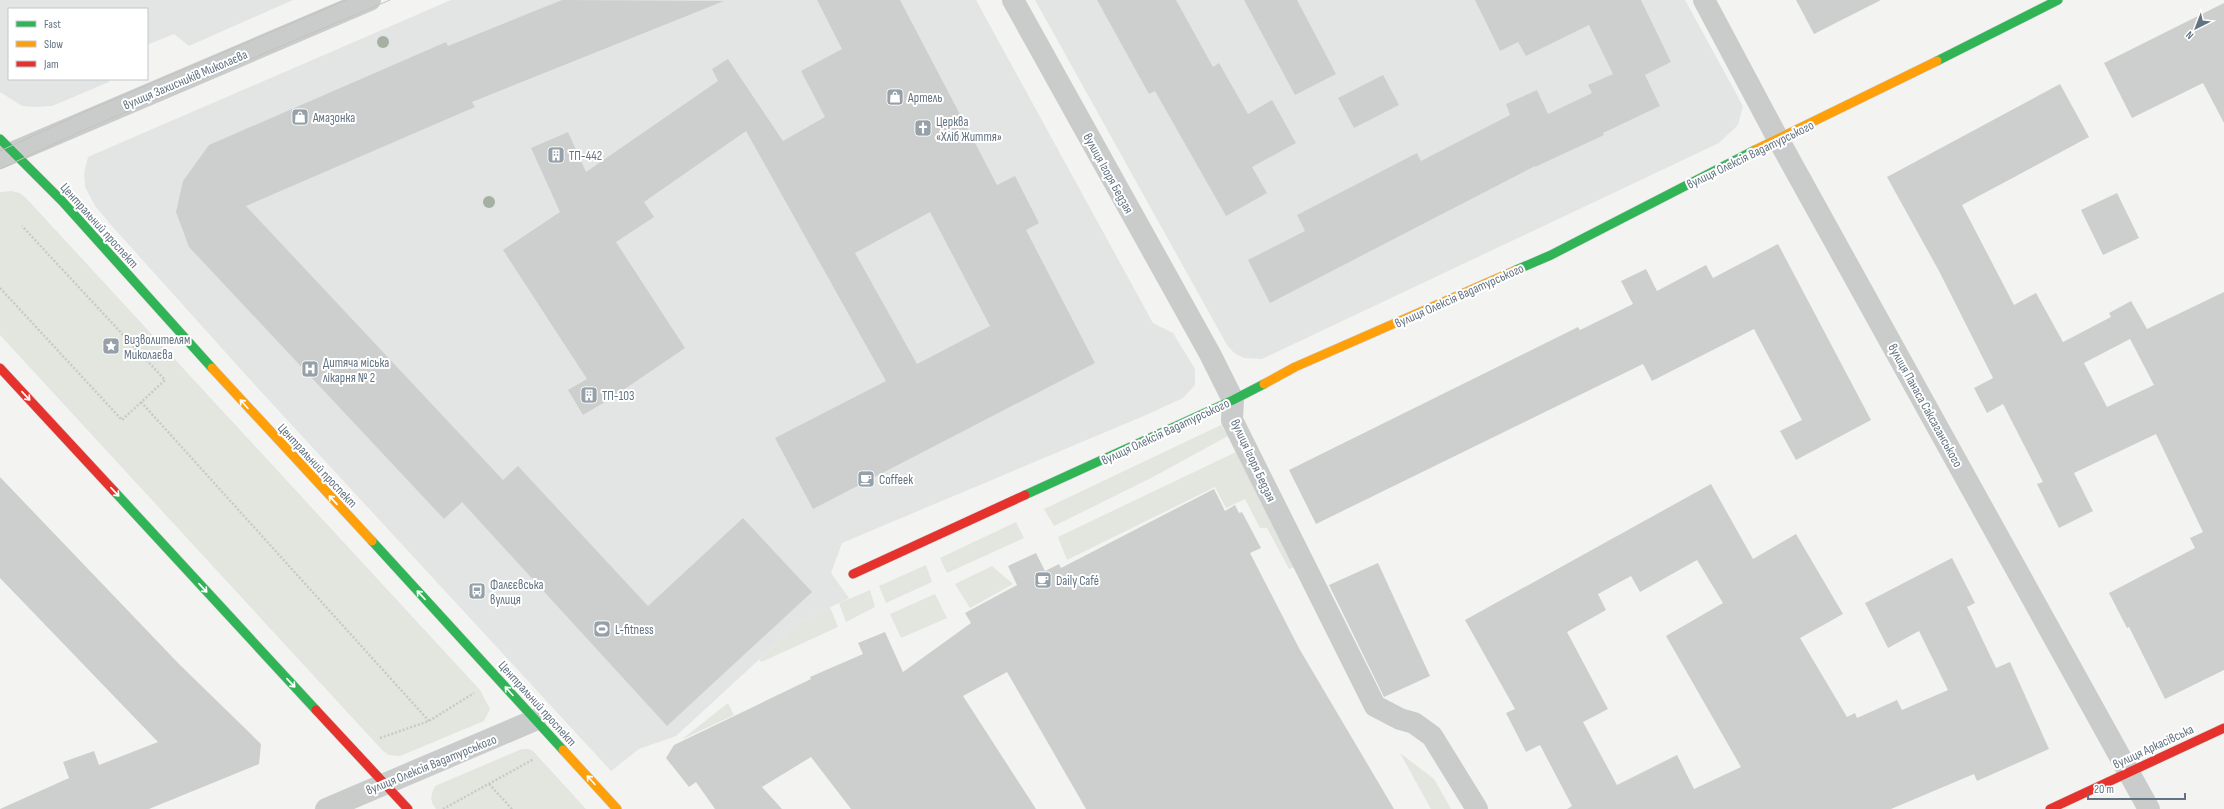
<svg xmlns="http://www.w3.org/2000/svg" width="2224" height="809" font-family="'Sofia Sans Condensed',sans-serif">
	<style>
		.built { fill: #e3e5e4 }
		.green { fill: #e2e6df }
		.building { fill: #cdcfcf; fill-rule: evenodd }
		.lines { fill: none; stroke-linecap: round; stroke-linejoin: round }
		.fast-casing { stroke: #d0d1d1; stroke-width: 10 }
		.slow-casing { stroke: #d0d1d1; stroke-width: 10 }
		.jam-casing { stroke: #d0d1d1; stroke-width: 10 }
		.path { stroke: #c8cac9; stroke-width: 2.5; stroke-dasharray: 2 2; stroke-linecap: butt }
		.street { stroke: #cacccc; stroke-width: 22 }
		.fast { stroke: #30b455; stroke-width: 9 }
		.slow { stroke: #ff9f0a; stroke-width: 9 }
		.jam { stroke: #e5322d; stroke-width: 9 }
		.tram { stroke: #c1c2c2; stroke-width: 1 }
		.tree { fill: #a5b0a2 }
		.oneway { stroke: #fff }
		.labels { text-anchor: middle; stroke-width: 4; stroke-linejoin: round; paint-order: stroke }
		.street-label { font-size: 13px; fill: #637382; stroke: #fff }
		.poi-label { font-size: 13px; fill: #637382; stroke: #fff; text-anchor: start }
	</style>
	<rect width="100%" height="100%" fill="#f3f4f1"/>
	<g class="built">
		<path d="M0,0H293L189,46L174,34L147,45V9H9V79H109V82L52,106L36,107L22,106L0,92Z"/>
		<path d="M451,0H976L1153,323L1173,333L1195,369V385L1183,398L1146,415L842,543L831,573L849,598L800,622L676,736L639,749L611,771L254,384L111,225L95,206L85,187L84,173L88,157L97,153Z"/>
		<path d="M1035,0H1685L1743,106L1738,125L1719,143L1262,359L1244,358L1234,353L1227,345Z"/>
	</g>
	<g class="green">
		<path d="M11,191L20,193L26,198L480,690L490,709L484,721L400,756L389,755L383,751L0,335V192Z"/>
		<path d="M1221,425L1228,436L1151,478L1054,526L1044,509Z"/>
		<path d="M1238,451L1300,565L1289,569L1267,528H1260L1245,499L1226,508L1215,487L1067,560L1058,537Z"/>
		<path d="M1016,522L1024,538L947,573L940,558Z"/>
		<path d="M926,565L932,582L886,603L879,586Z"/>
		<path d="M992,566L1013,584L970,608L955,584Z"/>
		<path d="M870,590L875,607L846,622L839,603Z"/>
		<path d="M935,594L947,618L901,638L890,614Z"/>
		<path d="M830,607L838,627L768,659L761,662L759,660L800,622Z"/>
		<path d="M728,703L734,715L681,740Z"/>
		<path d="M522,749H528L533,751L586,809H436C429,801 431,795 435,786Z"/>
		<path d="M1400,753L1434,779L1451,809H1431Z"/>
	</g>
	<g class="building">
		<path d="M562,0L724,1L472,102L475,107L246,206L503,480L518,466L648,606L743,518L812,592L667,726L462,502L444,519L189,247L176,212L183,181L209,145L446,42L448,46Z"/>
		<path d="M817,0H900L997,185L1015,176L1039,223L1026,230L1095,363L813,509L775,438L886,381L746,131L644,202L654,217L616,242L685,348L610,399L583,415L568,390L587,379L503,250L560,212L531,148L568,132L586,172L718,81L712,69L728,59L783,141L825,117L801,71L842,49ZM930,212L990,326L917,364L855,253Z"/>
		<path d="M1097,0H1176L1213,67L1219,63L1248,114L1272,100L1296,143L1252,167L1267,193L1226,216L1155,91L1149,94Z"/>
		<path d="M1244,0H1297L1336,74L1295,95Z"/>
		<path d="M1475,0H1641L1671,62L1645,75L1660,106L1603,133L1604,135L1535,167V166L1270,303L1248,260L1305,231L1297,215L1417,153L1421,161L1510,115L1506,104L1537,90L1548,114L1592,93L1588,85L1613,74L1589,25L1526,56L1518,42L1500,51Z"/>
		<path d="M1796,0H1881L1814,34Z"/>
		<path d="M2224,3V123L2203,83L2132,118L2104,63Z"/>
		<path d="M1383,75L1399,105L1354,128L1338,98Z"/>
		<path d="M2060,84L2089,137L1962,205L2014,305L2036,293L2063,342L2111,317L2109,313L2131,301L2147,329L2224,292V670L2165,699L2129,627L2127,628L2109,593L2195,548L2190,538L2203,532L2156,434L2074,473L2093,511L2059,528L2037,484L2043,482L2003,404L1987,413L1974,388L1993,378L1939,271L1887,177ZM2130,339L2154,385L2107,407L2084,363Z"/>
		<path d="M2117,193L2139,238L2103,255L2081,210Z"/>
		<path d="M1778,244L1871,420L1796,460L1780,431L1802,420L1754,329L1652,381L1643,364L1316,524L1289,470L1578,327L1580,330L1633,304L1621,281L1646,269L1657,291L1706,265L1713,278Z"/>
		<path d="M0,477L179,664L261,744L259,764L149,809H0L69,778L63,762L94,751L99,765L158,742L0,578Z"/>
		<path d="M1711,484L1753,559L1796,534L1843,614L1800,638L1847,717L1855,713L1857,718L1897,700L1902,710L1948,690L1919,631L1888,648L1865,603L1952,558L1975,603L1967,607L1996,668L2010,662L2049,749L1977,781L1974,774L1891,809H1567L1572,806L1540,745L1526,752L1506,713L1515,709L1465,620ZM1697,560L1723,603L1666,636L1741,767L1694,789L1677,755L1617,785L1583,722L1608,709L1567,632L1606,610L1598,594L1631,576L1640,592Z"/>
		<path d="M1214,489L1225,511L1235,505L1239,513L1242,512L1261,548L1250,553L1300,650L1394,809H1086L1007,672L963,696L1036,809H851L811,757L762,787L782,809H715L696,782L689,787L666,758L674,745L811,679L810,677L863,654L858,643L885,632L903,672L971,623L965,613L1017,585L1008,566L1036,553L1045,571L1059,564L1061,568Z"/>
		<path d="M1378,563L1430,676L1384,697L1329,585Z"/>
	</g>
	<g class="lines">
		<g class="fast-casing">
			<g id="fast">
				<path d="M1937,61L2058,0"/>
				<path d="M0,139L62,201L212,368"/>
				<path d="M1516,270L1551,255L1755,150"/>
				<path d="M114,491L316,710"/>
				<path d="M1025,495L1233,400L1264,384"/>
				<path d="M372,541L563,750"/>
			</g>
		</g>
		<g class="slow-casing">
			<g id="slow">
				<path d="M1755,150L1937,61"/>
				<path d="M212,368L372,541"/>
				<path d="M1264,384L1295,367L1516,270"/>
				<path d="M563,750L617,809"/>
			</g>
		</g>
		<g class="jam-casing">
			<g id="jam">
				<path d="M0,368L114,491"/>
				<path d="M853,574L1025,495"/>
				<path d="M316,710L408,809"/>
				<path d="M2050,809L2224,728"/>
			</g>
		</g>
		<g class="path">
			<path d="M0,288L122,420L165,380L22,226"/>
			<path d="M141,402L429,721"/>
			<path d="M380,738L429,721L474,693"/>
			<path d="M489,784L512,809"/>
			<path d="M443,809L534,759"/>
		</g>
		<g class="street">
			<path d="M1013,0L1210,354L1233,400L1232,420L1375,706L1400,719L1414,723L1432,736L1477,809"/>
			<path d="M1704,0L1778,139L2149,809"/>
			<path d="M0,158L370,0"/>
			<path d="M326,809L535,720"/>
		</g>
		<use href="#fast" class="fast"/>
		<use href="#slow" class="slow"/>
		<use href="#jam" class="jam"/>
		<g class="tram">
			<path d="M0,151L80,114L346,0"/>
			<path d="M0,169L86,129L390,0"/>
		</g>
	</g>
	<g class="tree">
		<circle cx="383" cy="42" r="6"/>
		<circle cx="489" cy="202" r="6"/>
	</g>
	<defs><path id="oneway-shaft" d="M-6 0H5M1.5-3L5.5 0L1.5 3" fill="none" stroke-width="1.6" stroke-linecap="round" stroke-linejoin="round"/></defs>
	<g class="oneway">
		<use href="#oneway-shaft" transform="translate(26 396) rotate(47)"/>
		<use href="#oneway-shaft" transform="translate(244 404) rotate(-132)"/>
		<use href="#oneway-shaft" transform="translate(115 492) rotate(47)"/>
		<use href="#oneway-shaft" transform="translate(333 500) rotate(-133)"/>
		<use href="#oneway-shaft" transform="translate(203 588) rotate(47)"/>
		<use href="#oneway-shaft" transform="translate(421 595) rotate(-133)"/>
		<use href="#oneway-shaft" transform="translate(291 683) rotate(47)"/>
		<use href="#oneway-shaft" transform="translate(509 691) rotate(-132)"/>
		<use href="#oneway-shaft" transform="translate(591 780) rotate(-132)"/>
	</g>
	<defs>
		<g id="shop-square" transform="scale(0.9)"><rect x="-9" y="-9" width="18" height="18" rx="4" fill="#95a0a9" stroke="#fff"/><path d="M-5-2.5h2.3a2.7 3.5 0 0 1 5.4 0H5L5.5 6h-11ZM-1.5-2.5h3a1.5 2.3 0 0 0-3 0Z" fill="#fff"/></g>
		<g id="church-square" transform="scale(0.9)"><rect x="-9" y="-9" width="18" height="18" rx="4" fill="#95a0a9" stroke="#fff"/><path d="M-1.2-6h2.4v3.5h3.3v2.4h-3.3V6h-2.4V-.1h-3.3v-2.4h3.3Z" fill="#fff"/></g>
		<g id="building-square" transform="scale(0.9)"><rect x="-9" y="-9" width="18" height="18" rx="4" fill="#95a0a9" stroke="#fff"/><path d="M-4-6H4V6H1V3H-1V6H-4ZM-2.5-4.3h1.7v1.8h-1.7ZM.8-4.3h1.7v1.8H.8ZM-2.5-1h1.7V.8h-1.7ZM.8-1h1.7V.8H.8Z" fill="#fff"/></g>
		<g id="sight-square" transform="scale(0.9)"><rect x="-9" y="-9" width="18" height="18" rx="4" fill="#95a0a9" stroke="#fff"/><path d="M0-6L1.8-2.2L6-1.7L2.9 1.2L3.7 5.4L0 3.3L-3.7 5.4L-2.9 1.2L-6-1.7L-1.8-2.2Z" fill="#fff"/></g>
		<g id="hospital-square" transform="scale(0.9)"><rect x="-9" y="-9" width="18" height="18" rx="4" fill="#95a0a9" stroke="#fff"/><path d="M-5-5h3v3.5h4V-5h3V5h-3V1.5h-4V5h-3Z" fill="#fff"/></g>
		<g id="cafe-square" transform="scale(0.9)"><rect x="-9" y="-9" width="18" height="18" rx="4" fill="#95a0a9" stroke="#fff"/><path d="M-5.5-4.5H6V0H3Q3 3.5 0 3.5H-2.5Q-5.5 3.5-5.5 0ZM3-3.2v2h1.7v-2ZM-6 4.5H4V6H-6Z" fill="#fff"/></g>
		<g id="bus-square" transform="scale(0.9)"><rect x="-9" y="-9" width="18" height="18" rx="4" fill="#95a0a9" stroke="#fff"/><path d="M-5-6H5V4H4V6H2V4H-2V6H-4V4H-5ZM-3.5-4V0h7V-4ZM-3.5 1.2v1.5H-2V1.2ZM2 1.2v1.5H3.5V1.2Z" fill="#fff"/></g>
		<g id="stadium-square" transform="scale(0.9)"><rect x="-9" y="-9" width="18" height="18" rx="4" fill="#95a0a9" stroke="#fff"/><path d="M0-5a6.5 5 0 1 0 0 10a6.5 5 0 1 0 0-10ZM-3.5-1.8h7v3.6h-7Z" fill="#fff"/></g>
	</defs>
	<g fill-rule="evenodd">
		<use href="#shop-square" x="895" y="97"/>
		<use href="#shop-square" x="300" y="117"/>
		<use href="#church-square" x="923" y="128"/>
		<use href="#building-square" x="556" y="155"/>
		<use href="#sight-square" x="111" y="346"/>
		<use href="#hospital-square" x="310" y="369"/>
		<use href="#building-square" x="589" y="395"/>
		<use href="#cafe-square" x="866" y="479"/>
		<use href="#cafe-square" x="1043" y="580"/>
		<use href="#bus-square" x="477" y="591"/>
		<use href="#stadium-square" x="602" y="629"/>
	</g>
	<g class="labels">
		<g class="street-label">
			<text transform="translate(185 79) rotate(-23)" y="5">вулиця Захисників Миколаєва</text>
			<text transform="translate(1750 154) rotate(-26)" y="5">вулиця Олексія Вадатурського</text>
			<text transform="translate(1109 173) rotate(61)" y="5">вулиця Ігоря Бедзая</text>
			<text transform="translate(100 225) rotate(48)" y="5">Центральний проспект</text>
			<text transform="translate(1459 295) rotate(-24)" y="5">вулиця Олексія Вадатурського</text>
			<text transform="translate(1926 405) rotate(61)" y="5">вулиця Панаса Саксаганського</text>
			<text transform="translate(1165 431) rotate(-25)" y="5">вулиця Олексія Вадатурського</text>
			<text transform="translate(1254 460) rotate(65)" y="5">вулиця Ігоря Бедзая</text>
			<text transform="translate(318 465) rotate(47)" y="5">Центральний проспект</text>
			<text transform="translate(538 703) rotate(48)" y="5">Центральний проспект</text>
			<text transform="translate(2153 746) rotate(-25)" y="5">вулиця Аркасівська</text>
			<text transform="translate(431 764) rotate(-22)" y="5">вулиця Олексія Вадатурського</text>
		</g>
		<g class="poi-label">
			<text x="908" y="102">Артель</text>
			<text x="313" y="122">Амазонка</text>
			<text x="936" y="126">Церква<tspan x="936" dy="15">«Хліб Життя»</tspan></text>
			<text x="569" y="160">ТП-442</text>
			<text x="124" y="344">Визволителям<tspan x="124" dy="15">Миколаєва</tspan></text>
			<text x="323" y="367">Дитяча міська<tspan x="323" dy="15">лікарня № 2</tspan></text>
			<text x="602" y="400">ТП-103</text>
			<text x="879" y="484">Coffeek</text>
			<text x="1056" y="585">Daily Café</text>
			<text x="490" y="589">Фалєєвська<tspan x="490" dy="15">вулиця</tspan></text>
			<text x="615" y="634">L-fitness</text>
		</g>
	</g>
	<rect x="8" y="8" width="140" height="72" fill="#ffffff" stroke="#c1c7cd"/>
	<rect x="16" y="21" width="20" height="6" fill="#30b455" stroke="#c1c7cd"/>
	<text x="44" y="28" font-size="12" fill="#637382">Fast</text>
	<rect x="16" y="41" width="20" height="6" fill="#ff9f0a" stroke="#c1c7cd"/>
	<text x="44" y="48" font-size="12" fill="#637382">Slow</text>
	<rect x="16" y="61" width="20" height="6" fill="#e5322d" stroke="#c1c7cd"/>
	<text x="44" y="68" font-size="12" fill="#637382">Jam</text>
	<g transform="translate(2196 28) rotate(222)" stroke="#ffffff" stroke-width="3" paint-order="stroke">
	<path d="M0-3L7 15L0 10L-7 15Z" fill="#637382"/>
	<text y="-6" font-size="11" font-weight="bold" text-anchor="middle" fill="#637382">N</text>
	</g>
	<path d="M2088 793v6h97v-6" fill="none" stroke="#637382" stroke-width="2"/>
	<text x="2094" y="793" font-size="12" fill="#637382" stroke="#ffffff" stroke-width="3" paint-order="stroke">20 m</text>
</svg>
